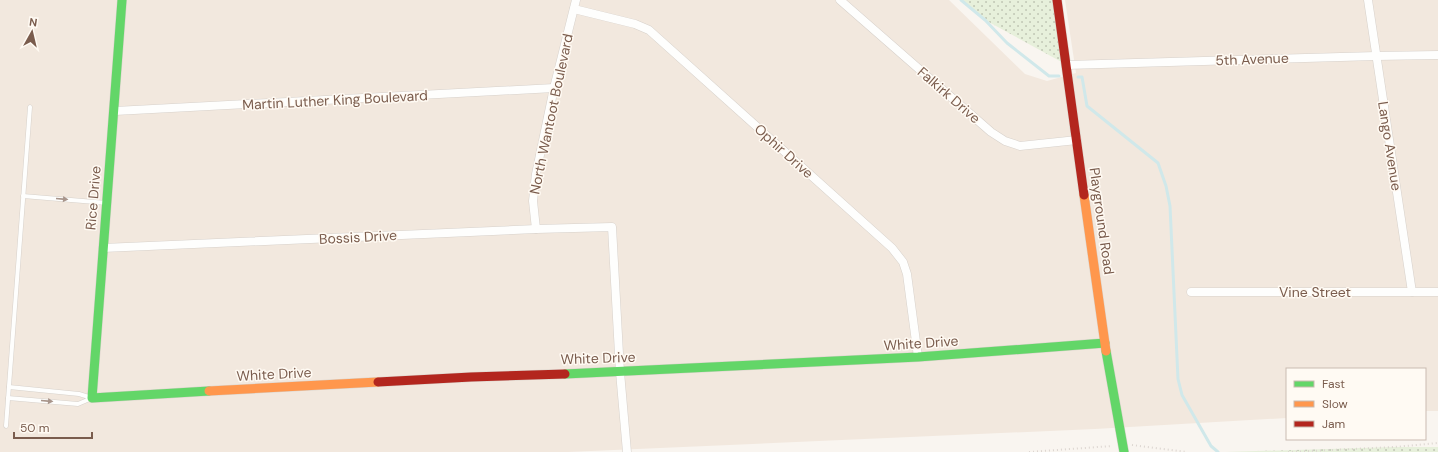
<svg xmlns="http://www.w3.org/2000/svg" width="1438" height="452" font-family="'DM Sans',sans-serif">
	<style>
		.residential { fill: #f2e8de }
		.park { fill: url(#park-dots) }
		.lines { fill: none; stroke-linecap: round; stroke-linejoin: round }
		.stream { stroke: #d0e8ea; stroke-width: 3 }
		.lane-casing { stroke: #d7d1cb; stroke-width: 5 }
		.street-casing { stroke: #d7d1cb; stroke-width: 9 }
		.fast-casing { stroke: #d9d2cb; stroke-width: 10 }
		.slow-casing { stroke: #d9d2cb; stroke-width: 10 }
		.jam-casing { stroke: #d9d2cb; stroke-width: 10 }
		.path { stroke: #dcd5d0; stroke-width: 2; stroke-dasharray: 1 3; stroke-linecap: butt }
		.lane { stroke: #fefefd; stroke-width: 4 }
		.street { stroke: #fefefd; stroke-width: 8 }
		.fast { stroke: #63d668; stroke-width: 9 }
		.slow { stroke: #ff974d; stroke-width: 9 }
		.jam { stroke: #b3261e; stroke-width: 9 }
		.oneway { fill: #a8958b }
		.labels { text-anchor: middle; stroke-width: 3; stroke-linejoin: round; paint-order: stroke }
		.street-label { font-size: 14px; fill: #7a5c4d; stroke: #fffaf3 }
	</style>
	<defs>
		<pattern id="park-dots" width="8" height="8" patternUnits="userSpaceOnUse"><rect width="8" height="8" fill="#e7f0db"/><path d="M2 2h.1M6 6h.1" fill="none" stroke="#c0c6b4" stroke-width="1.8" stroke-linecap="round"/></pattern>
	</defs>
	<rect width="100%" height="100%" fill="#f9f5f0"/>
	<path class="residential" d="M0,0H949L1025,74L1047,81L1076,73L1065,0H1438V411H1425V369H1287V418L1095,429L568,452H0Z"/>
	<g class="park">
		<path d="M961,0H1057L1067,65L985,20Z"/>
		<path d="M1394,447H1438V452H1225Z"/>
	</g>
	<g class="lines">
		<g class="stream">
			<path d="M961,0L985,20L1007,43L1049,76H1059"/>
			<path d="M1078,77H1082L1087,106L1158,163L1166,186L1170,206L1178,379L1182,395L1211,446L1218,452"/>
		</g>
		<g class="lane-casing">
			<g id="lane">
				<path d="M23,196L107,203"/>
				<path d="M8,398L78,404L92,398L79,394L9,387"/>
				<path d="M6,426L30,107"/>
			</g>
		</g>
		<g class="street-casing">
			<g id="street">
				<path d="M840,0L991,132L1005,141L1020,146L1077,140"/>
				<path d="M1368,0L1412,292"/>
				<path d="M574,9L635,24L649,30L892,248L903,262L907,274L918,357"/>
				<path d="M1067,65L1376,56L1438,55"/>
				<path d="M115,111L554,88"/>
				<path d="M536,229L533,201L536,174L554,88L576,0"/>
				<path d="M103,248L536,229L612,227L620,372L627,452"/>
				<path d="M1191,292H1438"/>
			</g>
		</g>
		<g class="fast-casing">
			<g id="fast">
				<path d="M122,0L92,398L209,391"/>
				<path d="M1106,351L1124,452"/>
				<path d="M565,374L918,357L1105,343"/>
			</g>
		</g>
		<g class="slow-casing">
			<g id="slow">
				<path d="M1084,195L1106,351"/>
				<path d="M209,391L378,382"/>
			</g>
		</g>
		<g class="jam-casing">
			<g id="jam">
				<path d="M1057,0L1084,195"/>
				<path d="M378,382L471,377L565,374"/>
			</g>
		</g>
		<g class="path">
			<path d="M1132,445L1187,452"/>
			<path d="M1029,452L1112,446"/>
			<path d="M1288,452L1394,447L1438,443"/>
		</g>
		<use href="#lane" class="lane"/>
		<use href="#street" class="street"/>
		<use href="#fast" class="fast"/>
		<use href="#slow" class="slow"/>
		<use href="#jam" class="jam"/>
	</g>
	<defs><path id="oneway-solid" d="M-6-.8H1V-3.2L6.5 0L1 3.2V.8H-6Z"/></defs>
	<g class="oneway">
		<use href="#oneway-solid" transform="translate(62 199) rotate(5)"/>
		<use href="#oneway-solid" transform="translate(47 401) rotate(5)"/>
	</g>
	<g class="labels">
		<g class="street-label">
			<text transform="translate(1252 59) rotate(-2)" y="5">5th Avenue</text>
			<text transform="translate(949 95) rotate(41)" y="5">Falkirk Drive</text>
			<text transform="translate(335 100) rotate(-3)" y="5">Martin Luther King Boulevard</text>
			<text transform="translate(551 114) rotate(-78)" y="5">North Wantoot Boulevard</text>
			<text transform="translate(1390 146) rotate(81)" y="5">Lango Avenue</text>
			<text transform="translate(784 151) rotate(42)" y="5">Ophir Drive</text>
			<text transform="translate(93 198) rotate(-85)" y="5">Rice Drive</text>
			<text transform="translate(1102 221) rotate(82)" y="5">Playground Road</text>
			<text transform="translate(358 237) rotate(-3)" y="5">Bossis Drive</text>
			<text x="1315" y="297">Vine Street</text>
			<text transform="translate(921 343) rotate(-4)" y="5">White Drive</text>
			<text transform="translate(598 358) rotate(-2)" y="5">White Drive</text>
			<text transform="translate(274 374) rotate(-3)" y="5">White Drive</text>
		</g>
	</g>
	<rect x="1286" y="368" width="140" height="72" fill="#fffaf3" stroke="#cabbb1"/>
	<rect x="1294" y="381" width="20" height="6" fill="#63d668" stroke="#cabbb1"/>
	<text x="1322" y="388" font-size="12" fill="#7a5c4d">Fast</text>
	<rect x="1294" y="401" width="20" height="6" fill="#ff974d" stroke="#cabbb1"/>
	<text x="1322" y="408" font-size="12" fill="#7a5c4d">Slow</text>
	<rect x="1294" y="421" width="20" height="6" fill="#b3261e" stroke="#cabbb1"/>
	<text x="1322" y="428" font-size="12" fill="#7a5c4d">Jam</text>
	<g transform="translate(32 32) rotate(8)" stroke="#fffaf3" stroke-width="3" paint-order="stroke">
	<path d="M0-3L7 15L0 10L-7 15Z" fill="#7a5c4d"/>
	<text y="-6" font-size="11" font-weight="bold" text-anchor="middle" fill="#7a5c4d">N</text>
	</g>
	<path d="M14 432v6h78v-6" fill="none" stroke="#7a5c4d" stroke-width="2"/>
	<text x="20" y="432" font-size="12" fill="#7a5c4d" stroke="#fffaf3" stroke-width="3" paint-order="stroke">50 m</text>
</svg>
